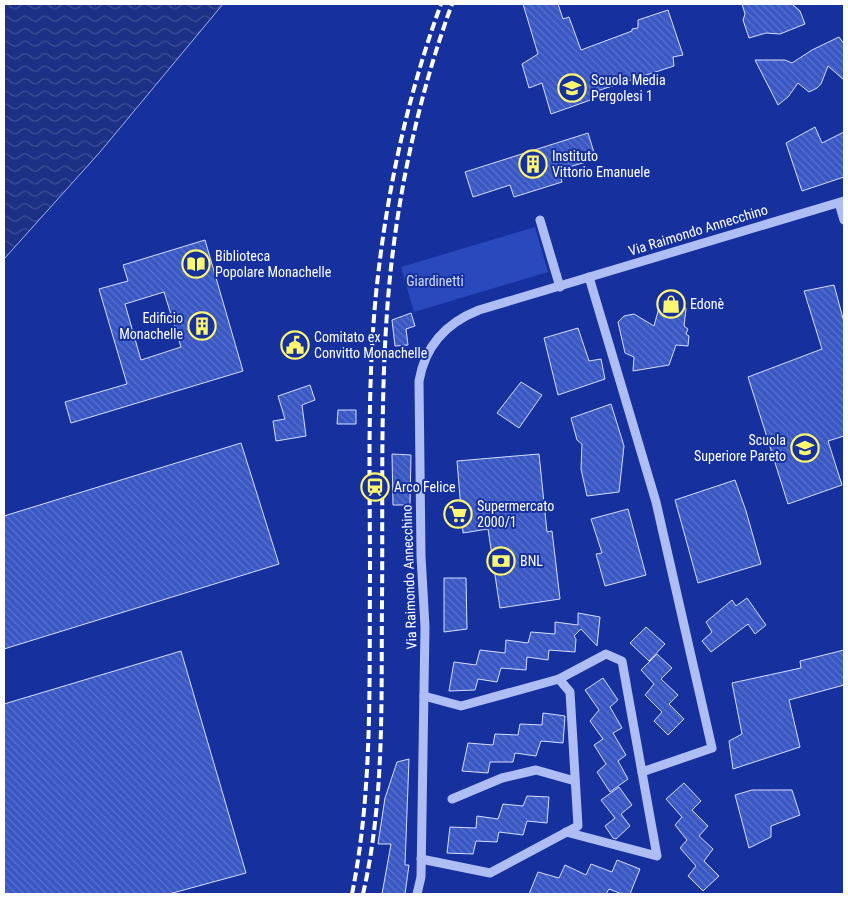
<svg xmlns="http://www.w3.org/2000/svg" width="848" height="898" font-family="'Roboto Condensed',sans-serif">
	<style>
		.green { fill: #2949bc }
		.water { fill: url(#water-waves); stroke: #a0b4f6 }
		.building { fill: url(#building-back-hatch); stroke: #d6defd; fill-rule: evenodd }
		.lines { fill: none; stroke-linecap: round; stroke-linejoin: round }
		.minor { stroke: #aebdf3; stroke-width: 9 }
		.rail { stroke: #fff; stroke-width: 4; stroke-dasharray: 9 4; stroke-linecap: butt }
		.labels { text-anchor: middle; stroke-width: 4; stroke-linejoin: round; paint-order: stroke }
		.poi-label { font-size: 14px; fill: #fff; stroke: #16319e; text-anchor: start }
		.street-label { font-size: 14px; fill: #fff; stroke: #16319e }
		.park-label { font-size: 14px; fill: #d6defd; stroke: #16319e }
	</style>
	<defs>
		<pattern id="water-waves" width="16" height="10" patternUnits="userSpaceOnUse" patternTransform="scale(1.25)"><rect width="16" height="10" fill="#1c3085"/><path d="M0 5q4-4 8 0t8 0" fill="none" stroke="#3e4f97"/></pattern>
		<pattern id="building-back-hatch" width="6" height="6" patternUnits="userSpaceOnUse" patternTransform="scale(1.25)"><rect width="6" height="6" fill="#3a58c3"/><path d="M-1 5l2 2M0 0l6 6M5-1l2 2" fill="none" stroke="#5871cc"/></pattern>
	</defs>
	<rect width="100%" height="100%" fill="#16319e"/>
	<path class="green" d="M535,227L548,272L414,312L401,267Z"/>
	<path class="water" d="M4,4H223L100,152L4,259Z"/>
	<g class="building">
		<path d="M523,4H558L563,19L569,17L581,50L632,31V29L638,28V20L668,10L683,55L673,57L674,66L597,91L599,97L551,114L542,83L529,88L522,64L538,54Z"/>
		<path d="M742,4H792L800,11L805,24L780,34L766,33L749,38L743,20L745,14Z"/>
		<path d="M839,37L844,44V80L828,66L821,84L817,88L809,92L798,83L788,97L778,105L755,60H785L792,63L812,50Z"/>
		<path d="M815,127L822,143L844,132V177L802,191L786,143Z"/>
		<path d="M588,133L596,159L559,170L562,182L514,197L510,185L473,197L465,172Z"/>
		<path d="M205,240L243,371L71,423L65,402L127,384L99,289L128,281L123,265ZM164,292L181,347L141,360L125,304Z"/>
		<path d="M834,285L844,322V436L828,441L842,485L788,504L748,377L822,349L804,291Z"/>
		<path d="M675,290L686,309L684,326L688,329L686,334L689,336L688,346L676,345L669,365L633,371L634,357L625,353L618,322L624,316L634,314L654,326L660,304L665,295Z"/>
		<path d="M411,313L415,326L406,329L408,345L395,346L392,320Z"/>
		<path d="M578,328L589,361L601,359L605,379L558,395L544,338Z"/>
		<path d="M521,382L542,395L519,428L497,413Z"/>
		<path d="M310,385L315,400L302,405L306,436L276,441L273,421L285,419L278,396Z"/>
		<path d="M611,404L624,446L619,492L587,496L581,469L582,444L577,440L571,418Z"/>
		<path d="M338,410H356V424H337Z"/>
		<path d="M241,443L279,564L4,649V516Z"/>
		<path d="M392,454L411,455L410,505H393Z"/>
		<path d="M539,454L547,532L552,531L560,599L500,608L488,529L463,533L457,461Z"/>
		<path d="M735,480L746,511L761,564L698,583L675,500Z"/>
		<path d="M628,509L646,575L605,586L596,554L602,553L591,519Z"/>
		<path d="M444,578H466L467,629L444,632Z"/>
		<path d="M747,598L766,625L755,634L748,624L711,652L702,641L712,632L706,622L732,600L736,606Z"/>
		<path d="M578,613L600,617L597,646L581,629L574,636L576,639L575,652L549,650L548,660L527,657L526,670L501,668L497,682L478,679L475,690L449,691L454,662L476,665L480,650L505,653L506,640L528,643L531,632L555,634V622L578,625Z"/>
		<path d="M646,627L665,644L649,661L630,643Z"/>
		<path d="M844,650V685L789,700L800,747L733,769L729,741L742,734L732,683L801,668L800,661Z"/>
		<path d="M181,651L246,873L169,894H4V704Z"/>
		<path d="M657,654L672,668L661,679L678,695L669,704L684,719L668,735L654,721L662,712L645,695L654,684L641,670Z"/>
		<path d="M603,678L618,700L610,707L622,728L613,733L626,755L618,761L628,779L610,792L597,772L606,764L594,745L603,739L590,721L599,710L585,690Z"/>
		<path d="M543,713L565,716L563,743L541,741L536,756L515,753L513,762H490L488,773L462,771L468,743L493,745L495,734L518,735L520,724L542,725Z"/>
		<path d="M409,759L405,865H409L405,894H382L391,844H378L385,798L397,762Z"/>
		<path d="M684,783L701,801L692,810L708,826L699,836L713,849L704,861L719,876L703,891L688,876L696,866L680,848L687,840L675,825L682,817L666,799Z"/>
		<path d="M619,787L632,805L621,814L630,826L616,839L613,838L605,826L615,818L601,800Z"/>
		<path d="M752,790H792L800,815L771,826V837L749,848L735,795Z"/>
		<path d="M527,796L549,797L547,823L527,821L523,835L499,832L497,842L476,841L473,854L447,853L450,827L476,828L477,816L498,819L503,804L523,806Z"/>
		<path d="M617,860L640,869L630,894H622L609,889L606,894H529L538,872L559,878L565,865L586,875L591,864L612,872Z"/>
	</g>
	<g class="lines">
		<g class="minor">
			<path d="M839,203L844,220"/>
			<path d="M540,220L560,287"/>
			<path d="M589,277L656,502L712,748L642,772"/>
			<path d="M559,679L606,654L622,661L657,856L566,832"/>
			<path d="M452,799L502,778L536,770L575,781"/>
			<path d="M421,859L490,873L578,826L570,692L559,679L461,706L424,696"/>
			<path d="M417,894L421,877L425,627L421,556L419,381C425,346 446,323 479,310L844,201"/>
		</g>
		<g class="rail">
			<path d="M352,894C373,790 369,681 370,574C370,481 367,387 376,294C386,195 407,97 441,4"/>
			<path d="M363,894C385,799 381,698 382,602C383,501 380,399 388,299C396,200 418,97 452,4"/>
		</g>
	</g>
	<defs>
		<g id="school-ring" transform="scale(1.4375)"><circle r="9.5" fill="#16319e" stroke="#fff770" stroke-width="1.5"/><path d="M0-5L7-2L0 1L-7-2ZM-4 1L0 2.5L4 1V4Q0 6-4 4Z" fill="#fff770"/></g>
		<g id="building-ring" transform="scale(1.4375)"><circle r="9.5" fill="#16319e" stroke="#fff770" stroke-width="1.5"/><path d="M-4-6H4V6H1V3H-1V6H-4ZM-2.5-4.3h1.7v1.8h-1.7ZM.8-4.3h1.7v1.8H.8ZM-2.5-1h1.7V.8h-1.7ZM.8-1h1.7V.8H.8Z" fill="#fff770"/></g>
		<g id="library-ring" transform="scale(1.4375)"><circle r="9.5" fill="#16319e" stroke="#fff770" stroke-width="1.5"/><path d="M-6-4Q-3-5.5-.7-3.5V5Q-3 3-6 4ZM6-4Q3-5.5 .7-3.5V5Q3 3 6 4Z" fill="#fff770"/></g>
		<g id="shop-ring" transform="scale(1.4375)"><circle r="9.5" fill="#16319e" stroke="#fff770" stroke-width="1.5"/><path d="M-5-2.5h2.3a2.7 3.5 0 0 1 5.4 0H5L5.5 6h-11ZM-1.5-2.5h3a1.5 2.3 0 0 0-3 0Z" fill="#fff770"/></g>
		<g id="civic-ring" transform="scale(1.4375)"><circle r="9.5" fill="#16319e" stroke="#fff770" stroke-width="1.5"/><path d="M-.6-6.5H3V-4.5H.6V-3L4-1V1h2V6H-6V1h2V-1L-.6-3ZM-1.2 2.5V6h2.4V2.5Z" fill="#fff770"/></g>
		<g id="station-ring" transform="scale(1.4375)"><circle r="9.5" fill="#16319e" stroke="#fff770" stroke-width="1.5"/><path d="M-3-6H3Q5-6 5-4V2Q5 4 3 4L4.5 6H3L1.5 4h-3L-3 6H-4.5L-3 4Q-5 4-5 2V-4Q-5-6-3-6ZM-3.5-4v3h7v-3ZM-3.5 1v1.5H-2V1ZM2 1v1.5H3.5V1Z" fill="#fff770"/></g>
		<g id="supermarket-ring" transform="scale(1.4375)"><circle r="9.5" fill="#16319e" stroke="#fff770" stroke-width="1.5"/><path d="M-6-5.5h2.5l.6 2H6L4.5 2H-2.5L-4.4-4H-6ZM-1.5 3.2a1.3 1.3 0 1 0 .1 0ZM3 3.2a1.3 1.3 0 1 0 .1 0Z" fill="#fff770"/></g>
		<g id="bank-ring" transform="scale(1.4375)"><circle r="9.5" fill="#16319e" stroke="#fff770" stroke-width="1.5"/><path d="M-6-4H6V4H-6ZM0-2.3a2.3 2.3 0 1 0 0 4.6a2.3 2.3 0 1 0 0-4.6Z" fill="#fff770"/></g>
	</defs>
	<g fill-rule="evenodd">
		<use href="#school-ring" x="572" y="88"/>
		<use href="#building-ring" x="533" y="164"/>
		<use href="#library-ring" x="196" y="264"/>
		<use href="#shop-ring" x="671" y="304"/>
		<use href="#building-ring" x="202" y="326"/>
		<use href="#civic-ring" x="295" y="345"/>
		<use href="#school-ring" x="805" y="448"/>
		<use href="#station-ring" x="375" y="487"/>
		<use href="#supermarket-ring" x="458" y="514"/>
		<use href="#bank-ring" x="501" y="561"/>
	</g>
	<g class="labels">
		<g class="poi-label">
			<text x="591" y="85">Scuola Media<tspan x="591" dy="16">Pergolesi 1</tspan></text>
			<text x="552" y="161">Instituto<tspan x="552" dy="16">Vittorio Emanuele</tspan></text>
			<text x="215" y="261">Biblioteca<tspan x="215" dy="16">Popolare Monachelle</tspan></text>
			<text x="690" y="309">Edonè</text>
			<text x="183" y="323" text-anchor="end">Edificio<tspan x="183" dy="16">Monachelle</tspan></text>
			<text x="314" y="342">Comitato ex<tspan x="314" dy="16">Convitto Monachelle</tspan></text>
			<text x="786" y="445" text-anchor="end">Scuola<tspan x="786" dy="16">Superiore Pareto</tspan></text>
			<text x="394" y="492">Arco Felice</text>
			<text x="477" y="511">Supermercato<tspan x="477" dy="16">2000/1</tspan></text>
			<text x="520" y="566">BNL</text>
		</g>
		<g class="street-label">
			<text transform="translate(698 230) rotate(-17)" y="5">Via Raimondo Annecchino</text>
			<text transform="translate(409 577) rotate(-92)" y="5">Via Raimondo Annecchino</text>
		</g>
		<g class="park-label">
			<text x="435" y="286">Giardinetti</text>
		</g>
	</g>
	<rect width="848" height="898" fill="none" stroke="#ffffff" stroke-width="10"/>
</svg>
